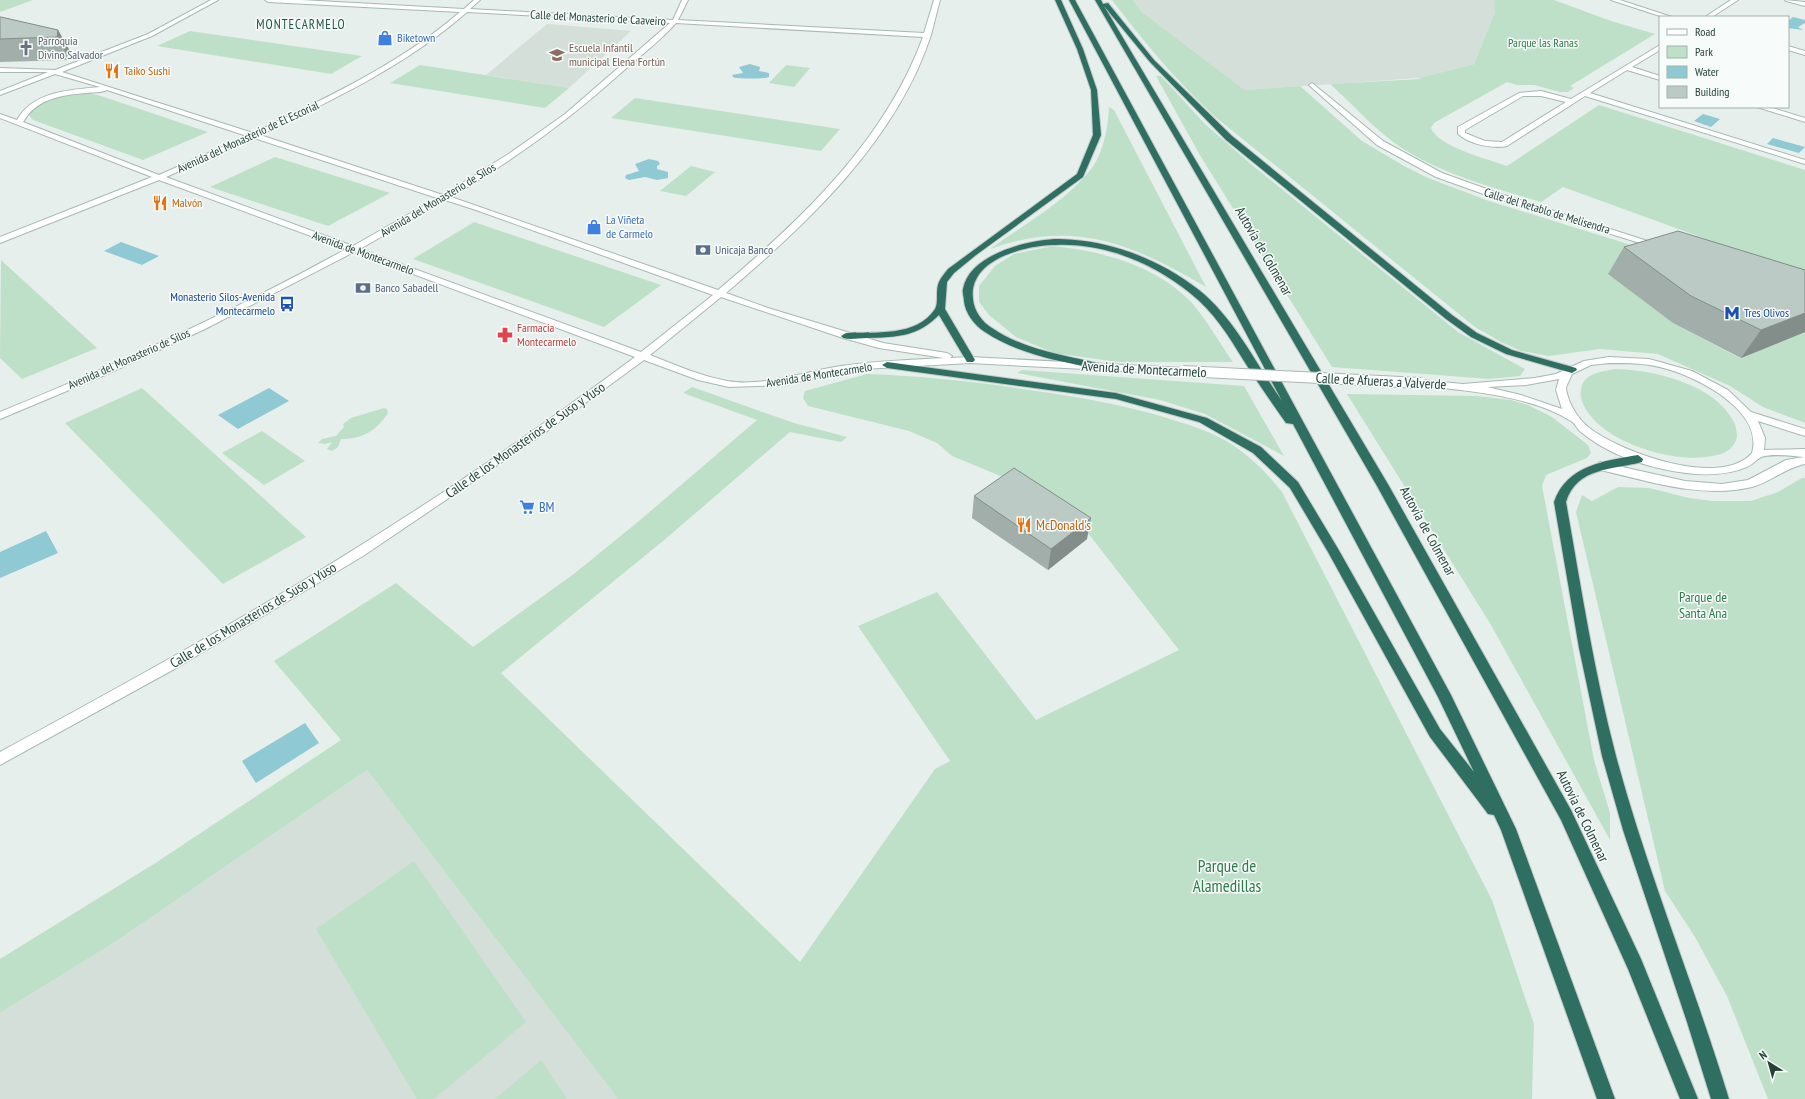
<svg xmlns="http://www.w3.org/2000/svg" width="1805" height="1099" font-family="'PT Sans Narrow',sans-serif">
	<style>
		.built { fill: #d4dfda }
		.green { fill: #bfe0c8 }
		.water { fill: #8ec9d4 }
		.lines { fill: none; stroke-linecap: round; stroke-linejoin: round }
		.minor-casing { stroke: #a8b8b2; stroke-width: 2 }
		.highway-casing { stroke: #c2cac8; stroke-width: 2 }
		.minor { fill: #fff; fill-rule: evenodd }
		.highway { fill: #2f6f62; fill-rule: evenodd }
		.minor-bridge-casing { stroke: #a8b8b2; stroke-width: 12; stroke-linecap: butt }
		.minor-bridge { stroke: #fff; stroke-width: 10 }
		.wall { fill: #a1aea9 }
		.shaded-wall { fill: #838d89 }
		.building { fill: #bbcac4; stroke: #838d89 }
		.labels { text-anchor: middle; stroke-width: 3; stroke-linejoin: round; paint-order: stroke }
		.far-street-label { font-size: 12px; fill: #24423a; stroke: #f7fbf9 }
		.far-shop-label { font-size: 12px; fill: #366cbe; stroke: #f7fbf9; text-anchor: start }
		.far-worship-label { font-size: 12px; fill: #5b616d; stroke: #f7fbf9; text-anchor: start }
		.far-park-label { font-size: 12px; fill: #2d7a4b; stroke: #f7fbf9 }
		.far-education-label { font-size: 12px; fill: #785e54; stroke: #f7fbf9; text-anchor: start }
		.far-food-label { font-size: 12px; fill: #c56008; stroke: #f7fbf9; text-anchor: start }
		.far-service-label { font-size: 12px; fill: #4e5e75; stroke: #f7fbf9; text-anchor: start }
		.far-transit-label { font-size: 12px; fill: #164399; stroke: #f7fbf9; text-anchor: end }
		.far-health-label { font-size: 12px; fill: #be3a42; stroke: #f7fbf9; text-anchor: start }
		.far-neighbourhood-label { font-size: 13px; letter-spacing: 1px; fill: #1f5548; stroke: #f7fbf9 }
		.street-label { font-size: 14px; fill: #24423a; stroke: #f7fbf9 }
		.shop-label { font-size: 14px; fill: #366cbe; stroke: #f7fbf9; text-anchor: start }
		.food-label { font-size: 14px; fill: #c56008; stroke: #f7fbf9; text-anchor: start }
		.park-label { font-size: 14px; fill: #2d7a4b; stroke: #f7fbf9 }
		.near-park-label { font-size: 17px; fill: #2d7a4b; stroke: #f7fbf9 }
	</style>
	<rect width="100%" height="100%" fill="#e6efeb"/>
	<g class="built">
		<path d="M1133,0H1496L1495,12L1474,64L1419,78L1245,90L1142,12Z"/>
		<path d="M547,24L573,26L631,31L569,88L486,75Z"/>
		<path d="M367,770L618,1099H0V1013L112,944Z"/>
	</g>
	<g class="green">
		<path d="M0,0H33L0,12Z"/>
		<path d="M1112,0H1133L1142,12L1245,90L1300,86L1362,141L1404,166L1428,178L1489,201L1660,254L1673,323L1740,358L1805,332V423L1763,407L1730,386L1658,354L1600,349L1549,356L1521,351L1501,342L1475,327L1213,115C1174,78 1145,43 1112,0Z"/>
		<path d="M1494,0H1554L1611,21L1655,34L1570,86L1574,88L1568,92H1560L1534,85H1517L1507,82L1434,123L1431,128C1438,147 1488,159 1507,166L1599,105L1805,170V275L1563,187L1541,202C1495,188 1447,176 1405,150C1377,133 1355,106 1330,84L1420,79L1419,78L1474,64L1495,12Z"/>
		<path d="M190,31L362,56L331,74L157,46Z"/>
		<path d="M420,65L569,88L545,108L390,83Z"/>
		<path d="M786,65L810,68L794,87L769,83Z"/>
		<path d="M1156,76H1161L1205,124L1252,165L1458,332L1525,369L1520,376L1490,379L1332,367L1201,157Z"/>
		<path d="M87,93L98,95L208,132L143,160L33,120L28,114C43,98 66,94 87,93Z"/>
		<path d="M635,98L840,129L821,151L611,118Z"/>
		<path d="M1109,107L1114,110L1206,287C1133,244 1074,219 990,249C1024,224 1066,202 1092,168C1104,151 1108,127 1109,107Z"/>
		<path d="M275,157L390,193L328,226L210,187Z"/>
		<path d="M691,166L715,172L686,196L660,191Z"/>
		<path d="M474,222L661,285L604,327L413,259Z"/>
		<path d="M1053,246C1102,251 1155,265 1191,302C1205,317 1221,345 1233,362H1118L1054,353L1016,337L989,315L979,302V286L995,266L1014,254Z"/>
		<path d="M1,260L97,348L22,379L0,358Z"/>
		<path d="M1615,369C1655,370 1714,384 1734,422C1736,427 1737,433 1737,437C1736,441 1734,445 1731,448C1725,454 1714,456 1706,457C1668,462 1593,440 1581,398C1580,393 1581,385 1584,381C1591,372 1606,371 1615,369Z"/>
		<path d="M1022,370L1244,386L1284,456L1205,414L1160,400L1017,373Z"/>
		<path d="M867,374C924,376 980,382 1036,391C1080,397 1124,405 1167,418C1189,425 1214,432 1234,446C1253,459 1268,474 1282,492L1492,900L1534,1024L1532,1099H618L367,770L112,944L0,1013V959L157,862L341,740L274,661L396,583L473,647L575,573L639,521L757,420L683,393L692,387L794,423L847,437L841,442L790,432L663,541L501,673L800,962L935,769L950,761L858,626L937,592L1036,720L1179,650L1084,528L1010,480L952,456L937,443L909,431L808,406L803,398L805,391Z"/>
		<path d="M142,388L306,537L223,584L65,423Z"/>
		<path d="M1347,394L1477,396L1511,400L1528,405L1552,417L1588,445L1591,453L1587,458L1546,475L1542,486L1594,760L1610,813V840L1491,625Z"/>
		<path d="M384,408L387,409L388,413C376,431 363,439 341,439L338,447L332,451L327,449L332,442L325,444L318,443L322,439L336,436L344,427L343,424L351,418Z"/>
		<path d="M262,431L305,461L264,485L222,453Z"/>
		<path d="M1802,478H1805V1099H1768L1727,996L1695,937L1665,891L1576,512L1582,495L1592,501L1618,487L1649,488L1689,498L1713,501H1751L1778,492Z"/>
		<path d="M414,861L526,1022L434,1099H417L316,929Z"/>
		<path d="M541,1060L567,1099H495Z"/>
	</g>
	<g class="water">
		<path d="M1793,17L1805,20V23L1798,27L1803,30L1788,28V21Z"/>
		<path d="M750,64L760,67L759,71L769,73V77C765,79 735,79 733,77L732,75L743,73L739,67Z"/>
		<path d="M1703,114L1720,119L1711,127L1694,121Z"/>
		<path d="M1773,138L1805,147L1799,153L1767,144Z"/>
		<path d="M649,159L658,161L660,164L657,166V169L668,172V178L657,180L645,177L629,180L625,178L626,175L639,171L635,164Z"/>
		<path d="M121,242L159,256L142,265L104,251Z"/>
		<path d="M269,388L289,401L238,429L218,415Z"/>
		<path d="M46,531L58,553L0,578V552Z"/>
		<path d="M305,723L319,743L256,783L242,761Z"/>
	</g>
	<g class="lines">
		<g class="minor-casing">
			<g id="minor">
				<path d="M211,0H218L152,36L62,72L253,133C324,99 400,64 460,12L268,2L265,0H301L464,9L474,0H480L470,9L673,20L682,0H688L678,20L924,33L934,0H940C937,11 934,24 931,35C897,140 808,223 726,293L768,308L883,343L947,353L952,356L950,358L970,357L1183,368L1188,371L1183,374L970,363L863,369L834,373L786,385L729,387L698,380L644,360L539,437L363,556L178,667L0,765V752C125,684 249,616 369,540C460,483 549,421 635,357L354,252L205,329L105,375L0,419V412C118,364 234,311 346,249L159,180L0,243V237L152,177L0,118V114L17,120C33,91 70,90 100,87L55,74L0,95V91L48,72H0V68L55,70L148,34ZM467,12L670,23L565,114L510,153L443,195L260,135C331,101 407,65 467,12ZM676,23L923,37C885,141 801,220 718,290L451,197C512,161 569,120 622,72C640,56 660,41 676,23ZM107,90L247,136L159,175L23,122C36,99 61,95 85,93C92,92 101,93 107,90ZM254,138L437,198L353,246L166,177ZM445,200L476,210L713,295L641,352L360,249ZM721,297L843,338L879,348L944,358C908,360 871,361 835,367C799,373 764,387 727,381C701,376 675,365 650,355Z"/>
				<path d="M1611,0H1620L1672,17H1663Z"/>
				<path d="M1731,0H1738L1712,17H1705Z"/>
				<path d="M1785,0L1805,2V6L1786,1Z"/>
				<path d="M1660,45V50L1632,67L1660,76V80L1627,70L1590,93L1805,160V164L1585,96L1507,146C1492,149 1469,144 1458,134V127L1519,93L1541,91L1571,99ZM1523,96H1541L1566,102L1502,142L1485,141L1465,133V130Z"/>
				<path d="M1788,46L1805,51V55L1788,50Z"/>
				<path d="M1312,83L1383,141L1442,173L1495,192L1663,246L1662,248H1656L1489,196L1436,177L1377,145L1310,86L1309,85Z"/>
				<path d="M1757,107H1769L1805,118V122Z"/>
				<path d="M1609,357L1649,359L1692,371L1728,390L1751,412L1805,429V436L1758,421L1765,438L1764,450L1805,449V464C1785,468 1771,482 1752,487C1701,499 1649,481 1600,470L1594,466L1600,462L1685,481L1722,484L1748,480L1786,460L1804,457C1791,456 1773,453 1761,457C1757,459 1752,465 1747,467C1720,478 1690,475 1663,469C1634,463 1604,451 1581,432C1577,429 1575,423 1571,421C1532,396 1466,390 1421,386L1416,383L1421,380L1463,384L1535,378L1556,374L1584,361ZM1609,363C1629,363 1648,363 1667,369C1699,378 1764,411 1752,453C1721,489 1619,452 1588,427C1580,420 1573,410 1569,400C1568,396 1566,392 1566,388C1567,384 1570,379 1572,374L1591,365ZM1559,379L1556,390L1562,409L1521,395L1487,387L1526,385Z"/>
			</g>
		</g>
		<g class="highway-casing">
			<g id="highway">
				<path d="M1055,0H1061L1083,49L1097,90L1101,135L1083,177L976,255L954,273L947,282L945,309L975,360L973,362H967L939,315C917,337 897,337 867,338C859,338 850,340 843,338L841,336L846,333C874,332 917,337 935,309C939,302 935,290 939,282C941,277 945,273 948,269L1077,174L1093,135L1091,90L1077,49Z"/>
				<path d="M1069,0H1075L1451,695L1516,829L1615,1099H1597L1501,830L1494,815L1488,814L1430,737L1328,552L1290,488L1253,453L1199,422L1116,399L887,368L882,365L887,362L1116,393L1207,418L1261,447L1298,482L1337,547L1440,729L1474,772L1438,697L1293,424L1286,423C1272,403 1257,382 1244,361C1228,335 1214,312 1190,293C1153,263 1105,243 1056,245C1026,245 968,259 973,299C974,311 982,322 992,328C1024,350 1064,355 1101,364L1102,366L1101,368L1097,369C1059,361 1018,354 985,332C975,326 965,313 964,301C964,297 962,292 963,289C969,254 1030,239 1059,239C1110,240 1159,259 1199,290C1235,319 1256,364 1282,401Z"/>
				<path d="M1095,0H1101L1103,4L1108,3L1154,60L1232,136L1452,315L1477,333L1512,350L1576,368L1577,370L1572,373L1506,354L1471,337L1446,319L1226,140L1150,62L1104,6L1389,486L1571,810L1641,959L1698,1099H1680L1628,969L1561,820L1377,486Z"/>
				<path d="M1638,455L1643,459L1642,462C1612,470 1577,467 1566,502C1581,587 1594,672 1616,756C1647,872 1694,984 1729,1099H1711L1687,1022L1623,830L1602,756L1579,648L1554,502C1567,465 1604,461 1638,455Z"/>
			</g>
		</g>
		<use href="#minor" class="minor"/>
		<use href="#highway" class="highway"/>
		<g class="minor-bridge-casing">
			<path id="minor-bridge" d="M1183,371L1421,383"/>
		</g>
		<use href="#minor-bridge" class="minor-bridge"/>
	</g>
	<g class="wall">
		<path d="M0,17L58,30L71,53L70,60L0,62Z"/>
		<path d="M1624,247L1805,270V332L1741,358L1673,323L1608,274Z"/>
		<path d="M974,496L1087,539L1048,570L972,518Z"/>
	</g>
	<g class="shaded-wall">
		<path d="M58,30L71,53L70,60L57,37Z"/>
		<path d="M1805,313V332L1741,358L1761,330Z"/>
		<path d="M1091,518L1087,539L1048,570L1051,549Z"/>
	</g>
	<g class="building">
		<path d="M0,17H1L58,30L57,37L0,39Z"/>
		<path d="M1678,231L1805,270V313L1761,330L1691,296L1624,247Z"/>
		<path d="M1014,468L1091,518L1051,549L974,496Z"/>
	</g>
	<defs>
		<g id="shop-bare" transform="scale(1.2)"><path d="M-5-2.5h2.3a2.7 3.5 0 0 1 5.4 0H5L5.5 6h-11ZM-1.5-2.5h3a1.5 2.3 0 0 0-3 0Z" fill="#3f7fe0" stroke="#f7fbf9" stroke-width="2.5" paint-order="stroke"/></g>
		<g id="church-bare" transform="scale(1.2)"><path d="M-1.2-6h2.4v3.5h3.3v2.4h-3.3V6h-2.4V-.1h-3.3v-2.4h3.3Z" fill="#6b7280" stroke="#f7fbf9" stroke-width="2.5" paint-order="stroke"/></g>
		<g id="school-bare" transform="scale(1.2)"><path d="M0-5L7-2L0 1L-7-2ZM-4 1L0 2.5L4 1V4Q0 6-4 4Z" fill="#8d6e63" stroke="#f7fbf9" stroke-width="2.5" paint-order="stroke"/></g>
		<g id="restaurant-bare" transform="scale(1.2)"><path d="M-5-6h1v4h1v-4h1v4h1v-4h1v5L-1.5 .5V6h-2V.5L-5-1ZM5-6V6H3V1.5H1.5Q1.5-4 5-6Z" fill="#e8710a" stroke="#f7fbf9" stroke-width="2.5" paint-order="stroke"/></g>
		<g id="bank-bare" transform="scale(1.2)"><path d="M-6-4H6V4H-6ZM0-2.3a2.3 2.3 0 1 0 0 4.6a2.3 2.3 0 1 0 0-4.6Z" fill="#5c6f8a" stroke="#f7fbf9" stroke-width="2.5" paint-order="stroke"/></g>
		<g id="bus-bare" transform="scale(1.2)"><path d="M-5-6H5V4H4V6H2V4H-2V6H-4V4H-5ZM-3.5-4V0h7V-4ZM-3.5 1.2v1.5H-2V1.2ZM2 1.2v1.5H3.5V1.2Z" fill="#1a4fb4" stroke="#f7fbf9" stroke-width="2.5" paint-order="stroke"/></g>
		<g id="metro-bare" transform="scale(1.2)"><path d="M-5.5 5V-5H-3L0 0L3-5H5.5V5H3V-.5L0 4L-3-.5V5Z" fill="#1a4fb4" stroke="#f7fbf9" stroke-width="2.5" paint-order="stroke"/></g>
		<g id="pharmacy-bare" transform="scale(1.2)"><path d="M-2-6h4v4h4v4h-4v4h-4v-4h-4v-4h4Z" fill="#e0444e" stroke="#f7fbf9" stroke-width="2.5" paint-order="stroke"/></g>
		<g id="supermarket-bare" transform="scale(1.2)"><path d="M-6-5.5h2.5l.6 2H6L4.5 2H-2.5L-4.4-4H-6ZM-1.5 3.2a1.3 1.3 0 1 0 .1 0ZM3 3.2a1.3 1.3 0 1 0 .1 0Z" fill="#3f7fe0" stroke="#f7fbf9" stroke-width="2.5" paint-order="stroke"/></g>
	</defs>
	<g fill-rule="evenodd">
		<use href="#shop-bare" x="385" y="38"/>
		<use href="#church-bare" x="26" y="48"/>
		<use href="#school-bare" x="557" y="55"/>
		<use href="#restaurant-bare" x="112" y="71"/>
		<use href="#restaurant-bare" x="160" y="203"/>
		<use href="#shop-bare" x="594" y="227"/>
		<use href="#bank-bare" x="703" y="250"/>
		<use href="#bank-bare" x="363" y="288"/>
		<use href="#bus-bare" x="287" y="304"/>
		<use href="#metro-bare" x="1732" y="313"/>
		<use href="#pharmacy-bare" x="505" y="335"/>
		<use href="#supermarket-bare" x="527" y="507"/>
		<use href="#restaurant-bare" x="1024" y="525"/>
	</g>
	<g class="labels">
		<g class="far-street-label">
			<text transform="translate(598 18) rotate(3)" y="4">Calle del Monasterio de Caaveiro</text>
			<text transform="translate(248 137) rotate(-25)" y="4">Avenida del Monasterio de El Escorial</text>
			<text transform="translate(438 200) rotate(-31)" y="4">Avenida del Monasterio de Silos</text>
			<text transform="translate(1547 211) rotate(17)" y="4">Calle del Retablo de Melisendra</text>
			<text transform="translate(363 253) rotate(20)" y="4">Avenida de Montecarmelo</text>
			<text transform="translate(129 359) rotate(-24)" y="4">Avenida del Monasterio de Silos</text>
			<text transform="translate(819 375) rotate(-9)" y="4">Avenida de Montecarmelo</text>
		</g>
		<g class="far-shop-label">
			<text x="397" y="42">Biketown</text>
			<text x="606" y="224">La Viñeta<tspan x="606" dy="14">de Carmelo</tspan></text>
		</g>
		<g class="far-worship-label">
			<text x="38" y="45">Parroquia<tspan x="38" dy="14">Divino Salvador</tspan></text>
		</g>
		<g class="far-park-label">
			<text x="1543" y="47">Parque las Ranas</text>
		</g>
		<g class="far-education-label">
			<text x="569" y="52">Escuela Infantil<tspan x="569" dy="14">municipal Elena Fortún</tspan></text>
		</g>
		<g class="far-food-label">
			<text x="124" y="75">Taiko Sushi</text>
			<text x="172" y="207">Malvón</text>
		</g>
		<g class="far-service-label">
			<text x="715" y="254">Unicaja Banco</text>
			<text x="375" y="292">Banco Sabadell</text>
		</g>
		<g class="far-transit-label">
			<text x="275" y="301">Monasterio Silos-Avenida<tspan x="275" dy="14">Montecarmelo</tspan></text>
			<text x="1744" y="317" text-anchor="start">Tres Olivos</text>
		</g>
		<g class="far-health-label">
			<text x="517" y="332">Farmacia<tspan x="517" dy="14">Montecarmelo</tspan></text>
		</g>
		<g class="far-neighbourhood-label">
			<text x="301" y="29">MONTECARMELO</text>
		</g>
		<g class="street-label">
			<text transform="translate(1264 251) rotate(60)" y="5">Autovía de Colmenar</text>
			<text transform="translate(1144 369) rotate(3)" y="5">Avenida de Montecarmelo</text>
			<text transform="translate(1381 381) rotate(3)" y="5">Calle de Afueras a Valverde</text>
			<text transform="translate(525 440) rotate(-35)" y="5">Calle de los Monasterios de Suso y Yuso</text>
			<text transform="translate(1428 531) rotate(61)" y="5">Autovía de Colmenar</text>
			<text transform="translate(253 615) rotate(-31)" y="5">Calle de los Monasterios de Suso y Yuso</text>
			<text transform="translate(1583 816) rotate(64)" y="5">Autovía de Colmenar</text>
		</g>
		<g class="shop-label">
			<text x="539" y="512">BM</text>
		</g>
		<g class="food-label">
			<text x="1036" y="530">McDonald's</text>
		</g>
		<g class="park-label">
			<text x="1703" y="602">Parque de<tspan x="1703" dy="16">Santa Ana</tspan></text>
		</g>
		<g class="near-park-label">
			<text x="1227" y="872">Parque de<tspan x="1227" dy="20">Alamedillas</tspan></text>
		</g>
	</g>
	<rect x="1659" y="16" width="130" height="92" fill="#f7fbf9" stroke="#a3b1ad"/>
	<rect x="1667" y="29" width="20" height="6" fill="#ffffff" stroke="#a3b1ad"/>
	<text x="1695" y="36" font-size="12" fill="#24423a">Road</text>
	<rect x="1667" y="46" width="20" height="12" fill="#bfe0c8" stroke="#a3b1ad"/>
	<text x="1695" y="56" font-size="12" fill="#24423a">Park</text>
	<rect x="1667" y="66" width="20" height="12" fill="#8ec9d4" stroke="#a3b1ad"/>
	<text x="1695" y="76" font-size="12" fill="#24423a">Water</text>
	<rect x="1667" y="86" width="20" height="12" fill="#bbcac4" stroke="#a3b1ad"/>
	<text x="1695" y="96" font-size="12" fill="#24423a">Building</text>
	<g transform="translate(1769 1063) rotate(323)" stroke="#f7fbf9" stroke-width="3" paint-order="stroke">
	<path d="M0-3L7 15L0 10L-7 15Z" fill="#24423a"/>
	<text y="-6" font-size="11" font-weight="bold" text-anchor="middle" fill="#24423a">N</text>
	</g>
</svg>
